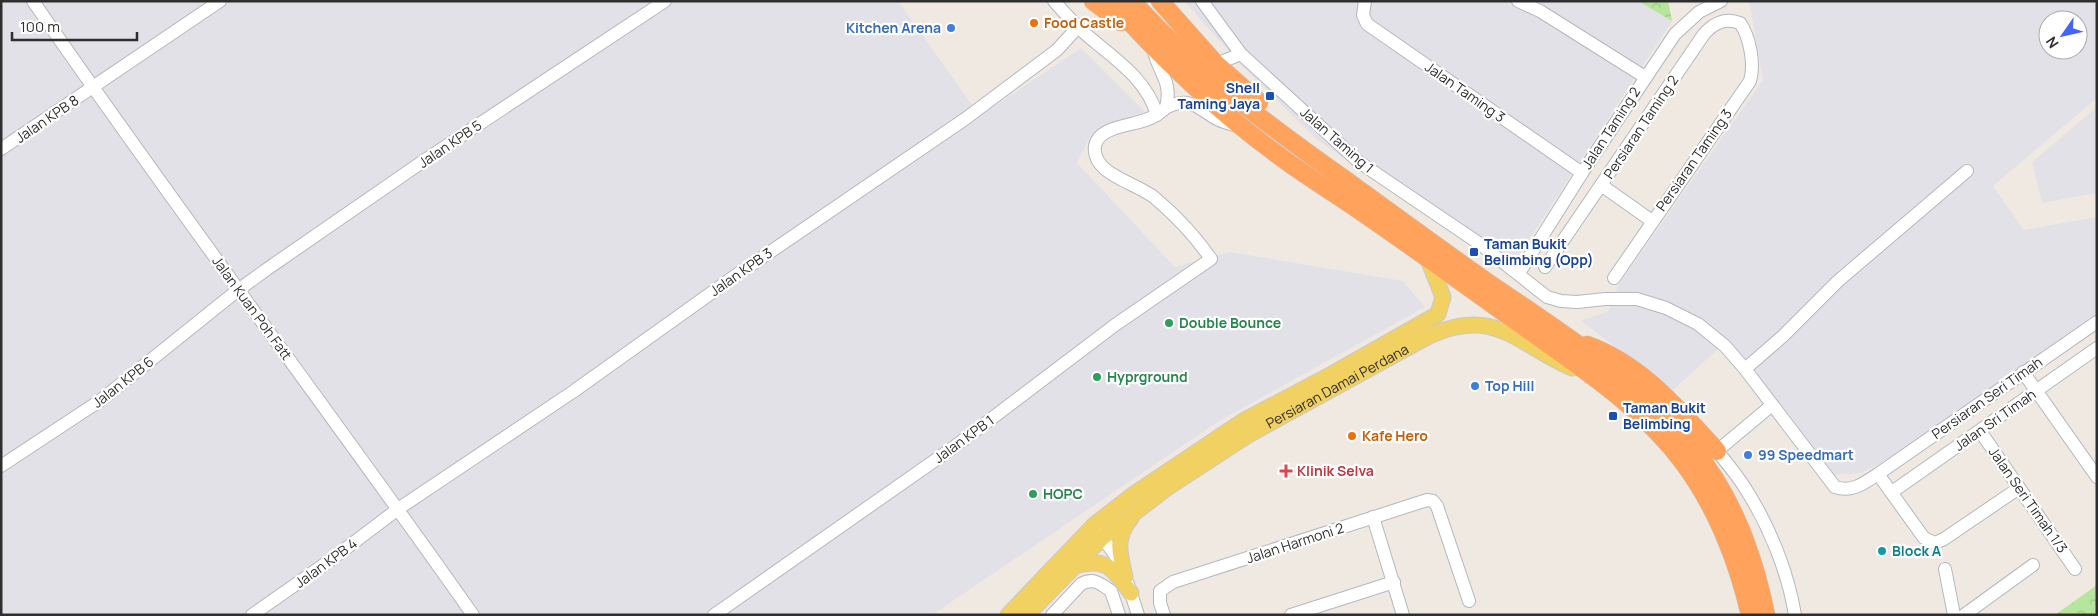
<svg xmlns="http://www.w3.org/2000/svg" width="2098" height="616" font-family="Manrope,sans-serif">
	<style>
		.industrial { fill: #e3e1e8; fill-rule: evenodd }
		.forest { fill: url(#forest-crowns) }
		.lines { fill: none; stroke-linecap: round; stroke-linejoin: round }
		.minor-casing { stroke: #b4b7c1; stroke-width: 14 }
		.major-casing { stroke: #c9c9c9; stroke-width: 17 }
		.highway-casing { stroke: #c9c9c9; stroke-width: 19 }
		.minor { stroke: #fff; stroke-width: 12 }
		.major { stroke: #f2d163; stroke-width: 15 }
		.highway { stroke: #ffa35c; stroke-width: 18 }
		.food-dot { fill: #e8710a; stroke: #fff; stroke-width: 2 }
		.shop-dot { fill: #3f7fe0; stroke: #fff; stroke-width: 2 }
		.transit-dot { fill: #1a4fb4; stroke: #fff; stroke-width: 2 }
		.leisure-dot { fill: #2e9e5b; stroke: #fff; stroke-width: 2 }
		.health-dot { fill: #e0444e; stroke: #fff; stroke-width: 2 }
		.culture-dot { fill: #0f9aa8; stroke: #fff; stroke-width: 2 }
		.labels { text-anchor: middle; stroke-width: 4.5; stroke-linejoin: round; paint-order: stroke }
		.food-label { font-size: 14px; font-weight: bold; fill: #c56008; stroke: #fff; text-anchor: start }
		.shop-label { font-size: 14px; font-weight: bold; fill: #366cbe; stroke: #fff; text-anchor: start }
		.transit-label { font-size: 14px; font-weight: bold; fill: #164399; stroke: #fff; text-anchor: start }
		.street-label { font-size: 14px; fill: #2e2e2e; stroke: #fff }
		.leisure-label { font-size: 14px; font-weight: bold; fill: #27864d; stroke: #fff; text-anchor: start }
		.health-label { font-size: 14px; font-weight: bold; fill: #be3a42; stroke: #fff; text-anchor: start }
		.culture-label { font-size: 14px; font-weight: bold; fill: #0d838f; stroke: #fff; text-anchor: start }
	</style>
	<defs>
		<pattern id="forest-crowns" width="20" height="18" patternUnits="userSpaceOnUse" patternTransform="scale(1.25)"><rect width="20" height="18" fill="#b6e59e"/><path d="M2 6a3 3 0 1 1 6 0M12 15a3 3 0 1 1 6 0" fill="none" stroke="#9dc588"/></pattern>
	</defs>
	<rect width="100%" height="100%" fill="#efe9e1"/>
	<g class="industrial">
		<path d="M1,1H898L980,116L1081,48L1145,112L1091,134L1077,163L1175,267L1230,252L1403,281L1425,307L1219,421L932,615H1Z"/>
		<path d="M1184,1H1638L1672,21L1508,272L1315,138L1240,64Z"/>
		<path d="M1747,1H2097V98L1993,186L2024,230L2097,217V324L1879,464L1861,473L1833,475L1728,340L1673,390L1581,321L1609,311L1619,284L1763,80L1750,6ZM2048,20H2078V50H2048Z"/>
		<path d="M2097,107V193L2042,203L2032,162Z"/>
	</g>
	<g class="forest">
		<path d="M1638,1H1668L1672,21Z"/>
		<path d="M2097,585V615H2055Z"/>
	</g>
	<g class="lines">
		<g class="minor-casing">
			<g id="minor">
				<path d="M33,1C176,209 328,409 473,615"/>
				<path d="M1054,1C1062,10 1070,19 1078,27C1107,55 1145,74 1157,115"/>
				<path d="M1202,1L1241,54L1359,162L1480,244L1547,297L1561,301L1577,302L1605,299H1637L1666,308L1698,324L1725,346L1745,369L1835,487C1852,493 1864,483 1878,474L2097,322"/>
				<path d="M1365,1L1363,15L1367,24L1582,173"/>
				<path d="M1518,1L1540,11L1645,77"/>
				<path d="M1153,47C1157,72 1173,80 1166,107"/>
				<path d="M1216,64L1241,54"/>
				<path d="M1,149L220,1"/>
				<path d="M1601,185L1652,221"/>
				<path d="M1545,267L1704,34C1714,23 1725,17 1740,23C1750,37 1755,65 1750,81L1614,278"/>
				<path d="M1519,273L1582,173L1675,34L1699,12L1721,1"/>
				<path d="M1745,369L1783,336L1838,281L1967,171"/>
				<path d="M2023,372L2097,477"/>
				<path d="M1772,405L1717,451C1727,463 1737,475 1745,488C1769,525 1788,572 1795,615"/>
				<path d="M1980,431L2075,569"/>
				<path d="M1,466L101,400L238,290L270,267L422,162L665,1"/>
				<path d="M1878,474L1924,538L1935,543L1944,539L2019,488"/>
				<path d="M1892,492L2097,348"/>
				<path d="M1373,517L1403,615"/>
				<path d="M1097,530L1115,555L1120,565"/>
				<path d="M1945,569L1954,615"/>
				<path d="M1128,584L1138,615"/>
				<path d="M252,615L332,559L398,509L574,391L735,276L965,119L1057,50L1078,27"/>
				<path d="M714,615L954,447L1115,325L1211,259C1196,237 1175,215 1155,198C1138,183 1091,175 1095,146C1097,131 1119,127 1131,124C1140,122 1149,120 1156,115C1162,112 1165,107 1172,105C1193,97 1202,112 1219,120C1225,123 1232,124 1238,126"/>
				<path d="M1052,615L1081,584C1093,577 1101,584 1111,591L1119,615"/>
				<path d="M1164,615L1160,603V591L1173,582L1427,500L1433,501L1437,506L1469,601"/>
				<path d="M1291,615L1394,582"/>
				<path d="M1964,615L2033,565"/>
			</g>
		</g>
		<g class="major-casing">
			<g id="major">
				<path d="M1074,566C1108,557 1112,568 1131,593"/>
				<path d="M1125,577C1120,552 1114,540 1131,518"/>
				<path d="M1008,615L1094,525L1134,494L1243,421L1332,374L1438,314L1443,297L1427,257"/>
				<path id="s1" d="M1027,615L1103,537L1167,488L1250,434L1429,336C1495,306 1517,344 1572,368"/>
			</g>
		</g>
		<g class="highway-casing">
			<g id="highway">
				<path d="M1093,1L1121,22"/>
				<path d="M1111,1C1161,58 1217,110 1278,155C1302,173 1328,189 1353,206C1407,243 1460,281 1513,319C1572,362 1638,402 1683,462C1717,508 1737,559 1750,615"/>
				<path d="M1132,1C1195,71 1270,127 1347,181C1394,215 1440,249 1487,282C1560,332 1638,380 1694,450C1733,497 1754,556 1766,615"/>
				<path d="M1160,1L1216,64L1259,102"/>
				<path d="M1587,345C1642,365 1678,409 1717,451"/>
			</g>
		</g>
		<use href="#minor" class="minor"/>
		<use href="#major" class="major"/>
		<use href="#highway" class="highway"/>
	</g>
	<g class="food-dot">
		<circle cx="1034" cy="23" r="5"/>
		<circle cx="1352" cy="436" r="5"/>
	</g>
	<g class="shop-dot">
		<circle cx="951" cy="28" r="5"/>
		<circle cx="1475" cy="386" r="5"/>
		<circle cx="1748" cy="455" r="5"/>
	</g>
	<g class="transit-dot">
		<rect x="1265" y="91" width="10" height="10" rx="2.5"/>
		<rect x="1469" y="247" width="10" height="10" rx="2.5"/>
		<rect x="1608" y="411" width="10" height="10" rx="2.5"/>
	</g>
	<g class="leisure-dot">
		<circle cx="1169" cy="323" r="5"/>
		<circle cx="1097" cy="377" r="5"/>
		<circle cx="1033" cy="494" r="5"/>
	</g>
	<path class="health-dot" d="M1283.5 463.5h5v5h5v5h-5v5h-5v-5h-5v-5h5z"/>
	<circle class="culture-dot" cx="1882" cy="551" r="5"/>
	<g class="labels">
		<g class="food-label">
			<text x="1044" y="28">Food Castle</text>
			<text x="1362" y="441">Kafe Hero</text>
		</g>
		<g class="shop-label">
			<text x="941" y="33" text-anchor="end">Kitchen Arena</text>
			<text x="1485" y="391">Top Hill</text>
			<text x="1758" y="460">99 Speedmart</text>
		</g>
		<g class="transit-label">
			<text x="1260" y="93" text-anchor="end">Shell<tspan x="1260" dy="16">Taming Jaya</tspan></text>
			<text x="1484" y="249">Taman Bukit<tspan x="1484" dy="16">Belimbing (Opp)</tspan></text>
			<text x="1623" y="413">Taman Bukit<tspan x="1623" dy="16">Belimbing</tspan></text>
		</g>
		<g class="street-label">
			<text transform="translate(1465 92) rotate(35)" y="5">Jalan Taming 3</text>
			<text transform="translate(47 119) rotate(-34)" y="5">Jalan KPB 8</text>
			<text transform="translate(1641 127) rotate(-56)" y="5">Persiaran Taming 2</text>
			<text transform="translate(1611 128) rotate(-57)" y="5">Jalan Taming 2</text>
			<text transform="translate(1337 140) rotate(41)" y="5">Jalan Taming 1</text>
			<text transform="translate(450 144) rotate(-34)" y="5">Jalan KPB 5</text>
			<text transform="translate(1694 160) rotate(-55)" y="5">Persiaran Taming 3</text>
			<text transform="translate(741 272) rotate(-35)" y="5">Jalan KPB 3</text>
			<text transform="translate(252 308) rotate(54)" y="5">Jalan Kuan Poh Fatt</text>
			<text transform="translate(123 382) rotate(-38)" y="5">Jalan KPB 6</text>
			<text dy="5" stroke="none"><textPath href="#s1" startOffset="388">Persiaran Damai Perdana</textPath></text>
			<text transform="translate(1987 398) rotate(-35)" y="5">Persiaran Seri Timah</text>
			<text transform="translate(1995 420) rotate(-35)" y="5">Jalan Sri Timah</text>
			<text transform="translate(964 439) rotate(-36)" y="5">Jalan KPB 1</text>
			<text transform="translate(2028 500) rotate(55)" y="5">Jalan Seri Timah 1/3</text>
			<text transform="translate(1295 543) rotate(-18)" y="5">Jalan Harmoni 2</text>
			<text transform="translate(326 563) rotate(-36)" y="5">Jalan KPB 4</text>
		</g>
		<g class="leisure-label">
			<text x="1179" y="328">Double Bounce</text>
			<text x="1107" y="382">Hyprground</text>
			<text x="1043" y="499">HOPC</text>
		</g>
		<g class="health-label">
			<text x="1297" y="476">Klinik Selva</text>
		</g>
		<g class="culture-label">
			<text x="1892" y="556">Block A</text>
		</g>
	</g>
	<rect width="2098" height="616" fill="none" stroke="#2e2e2e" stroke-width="5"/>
	<g transform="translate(2063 35) rotate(236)"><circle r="24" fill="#ffffff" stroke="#ababab"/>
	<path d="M0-4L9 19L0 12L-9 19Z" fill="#4264fb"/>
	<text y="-8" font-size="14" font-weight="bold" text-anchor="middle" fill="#2e2e2e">N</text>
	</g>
	<path d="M12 32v8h125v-8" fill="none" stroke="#2e2e2e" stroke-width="2.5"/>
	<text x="20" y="32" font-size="15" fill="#2e2e2e" stroke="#ffffff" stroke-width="4" paint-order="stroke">100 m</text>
</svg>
